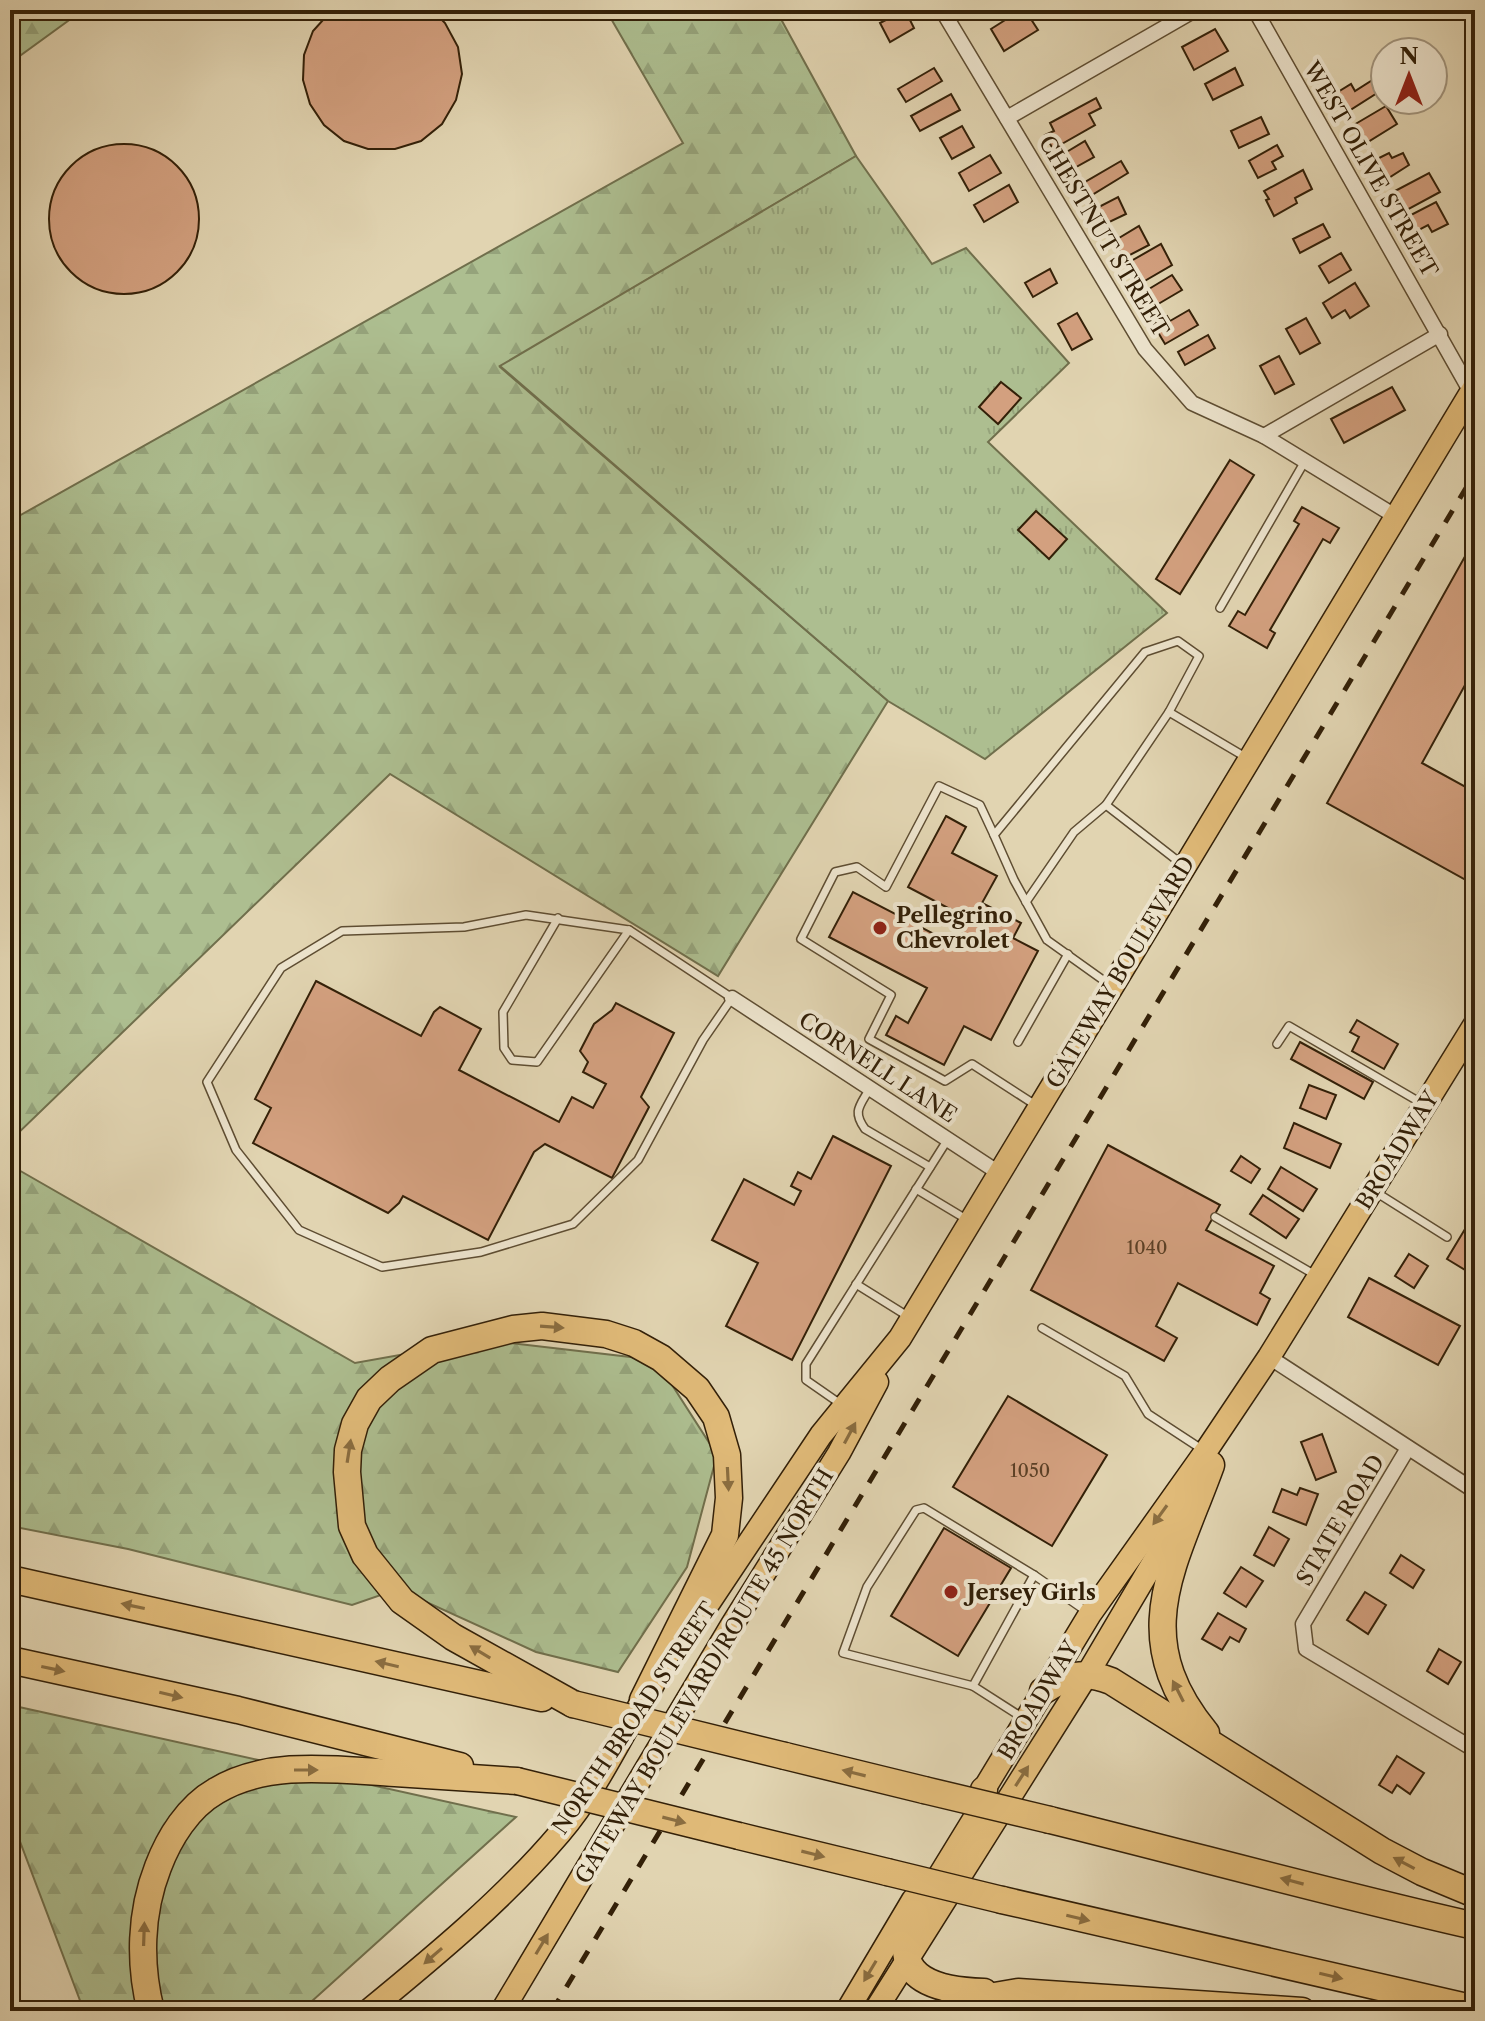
<svg xmlns="http://www.w3.org/2000/svg" width="1485" height="2021" font-family="'Libre Caslon Text',serif">
	<style>
		.forest { fill: url(#forest-firs); stroke: #706f4c; stroke-width: 2 }
		.park { fill: url(#park-tufts); stroke: #706f4c; stroke-width: 2 }
		.building { fill: #d3a07f; stroke: #332008; stroke-width: 2 }
		.lines { fill: none; stroke-linecap: round; stroke-linejoin: round }
		.service-casing { stroke: #5e4d32; stroke-width: 10 }
		.minor-casing { stroke: #5e4d32; stroke-width: 17 }
		.primary-casing { stroke: #332008; stroke-width: 25 }
		.motorway-casing { stroke: #332008; stroke-width: 29 }
		.service { stroke: #ece3cc; stroke-width: 7 }
		.minor { stroke: #ece3cc; stroke-width: 14 }
		.primary { stroke: #e0ba78; stroke-width: 22 }
		.motorway { stroke: #e0ba78; stroke-width: 26 }
		.rail { stroke: #332008; stroke-width: 5; stroke-dasharray: 14 14; stroke-linecap: butt }
		.motorway-bridge-casing { stroke: #332008; stroke-width: 29; stroke-linecap: butt }
		.motorway-bridge { stroke: #e0ba78; stroke-width: 26 }
		.oneway { fill: #8a6d40 }
		.poi-dot { fill: #8f2418; stroke: #ece3cc; stroke-width: 3 }
		.labels { text-anchor: middle; stroke-width: 8; stroke-linejoin: round; paint-order: stroke }
		.number-label { font-size: 18px; fill: #5b4026 }
		.street-label { font-size: 22px; fill: #332008; stroke: #ece3cc }
		.poi-label { font-size: 22px; font-weight: bold; fill: #332008; stroke: #ece3cc; text-anchor: start }
	</style>
	<defs>
		<pattern id="forest-firs" width="22" height="20" patternUnits="userSpaceOnUse" patternTransform="scale(2)"><rect width="22" height="20" fill="#adbe90"/><path d="M5 1l3.5 6h-7zM16 11l3.5 6h-7z" fill="#95a37b"/></pattern>
		<pattern id="park-tufts" width="24" height="20" patternUnits="userSpaceOnUse" patternTransform="scale(2)"><rect width="24" height="20" fill="#adbe90"/><path d="M3 7l-1-3M5 7V3M7 7l1-3M15 17l-1-3M17 17v-4M19 17l1-3" fill="none" stroke="#95a37b"/></pattern>
	</defs>
	<rect width="100%" height="100%" fill="#e1d4b1"/>
	<filter id="stains"><feTurbulence type="fractalNoise" baseFrequency=".0025" numOctaves="4"/><feColorMatrix values="0 0 0 0 .2 0 0 0 0 .09 0 0 0 0 .02 0 0 0 .5 -.17"/></filter>
	<radialGradient id="worn" r=".72"><stop offset=".6" stop-color="#630" stop-opacity="0"/><stop offset="1" stop-color="#630" stop-opacity=".3"/></radialGradient>
	<g class="forest">
		<path d="M10,10H83L10,63Z"/>
		<path d="M606,10H776L856,156L500,367L888,701L718,976L390,774L10,1141V521L683,143Z"/>
		<path d="M10,1165L355,1363L484,1340L656,1360L717,1455L687,1567L618,1672L536,1652L398,1589L352,1605L128,1549L10,1526Z"/>
		<path d="M10,1705L516,1817L301,2011H84L10,1815Z"/>
	</g>
	<path class="park" d="M856,156L932,264L966,248L1069,363L988,442L1167,613L985,759L888,701L500,366Z"/>
	<g class="building">
		<path d="M332,10H432L445,23L458,47L462,74L456,100L442,124L421,141L395,149H368L344,141L324,125L310,104L303,80L304,55L313,31Z"/>
		<path d="M858,10H879L863,19Z"/>
		<path d="M905,10L914,28L890,42L880,23Z"/>
		<path d="M1021,10H1025L1038,30L1004,51L991,29Z"/>
		<path d="M1215,29L1228,51L1194,70L1182,47Z"/>
		<path d="M934,68L942,81L906,102L898,89Z"/>
		<path d="M1235,68L1243,85L1213,100L1205,84Z"/>
		<path d="M1385,72V88L1344,114L1333,95L1351,84L1355,91Z"/>
		<path d="M951,94L960,110L920,131L911,116Z"/>
		<path d="M1096,98L1101,108L1089,114L1095,125L1053,149L1045,135L1054,131L1050,123Z"/>
		<path d="M1386,106L1397,124L1363,145L1352,126Z"/>
		<path d="M1261,117L1269,134L1239,148L1231,131Z"/>
		<path d="M962,126L974,147L952,159L940,138Z"/>
		<path d="M1085,141L1094,157L1069,171L1060,156Z"/>
		<circle cx="124" cy="219" r="75"/>
		<path d="M1277,145L1283,156L1272,162L1276,169L1258,178L1249,161Z"/>
		<path d="M1389,153L1392,158L1403,153L1409,165L1387,179L1377,159Z"/>
		<path d="M990,155L1001,173L969,191L959,173Z"/>
		<path d="M1121,161L1128,173L1087,198L1080,185Z"/>
		<path d="M1303,170L1312,189L1295,198L1297,203L1274,216L1266,200L1269,199L1264,191Z"/>
		<path d="M1429,173L1440,192L1405,211L1395,191Z"/>
		<path d="M1009,185L1018,202L984,222L974,205Z"/>
		<path d="M1118,197L1126,214L1101,226L1093,210Z"/>
		<path d="M1436,202L1448,224L1432,232L1428,225L1415,232L1407,217Z"/>
		<path d="M1323,224L1330,237L1300,253L1293,239Z"/>
		<path d="M1139,226L1149,245L1124,258L1114,241Z"/>
		<path d="M1161,244L1172,265L1136,286L1124,265Z"/>
		<path d="M1341,253L1351,270L1329,283L1319,266Z"/>
		<path d="M1050,269L1057,283L1033,297L1025,283Z"/>
		<path d="M1172,275L1182,290L1148,310L1139,295Z"/>
		<path d="M1355,283L1369,306L1350,318L1345,310L1332,318L1323,303Z"/>
		<path d="M1189,310L1198,325L1165,344L1153,324L1167,316L1170,321Z"/>
		<path d="M1077,313L1092,339L1072,350L1058,324Z"/>
		<path d="M1306,318L1320,343L1300,354L1286,329Z"/>
		<path d="M1208,335L1215,348L1185,365L1178,352Z"/>
		<path d="M1279,356L1294,384L1275,394L1260,366Z"/>
		<path d="M1001,382L1021,398L998,424L979,407Z"/>
		<path d="M1392,387L1405,410L1344,443L1331,419Z"/>
		<path d="M1230,460L1254,475L1180,594L1156,579Z"/>
		<path d="M1302,507L1339,528L1330,543L1323,539L1270,630L1275,633L1267,648L1229,626L1238,611L1245,615L1299,524L1294,521Z"/>
		<path d="M1036,511L1067,539L1049,559L1018,530Z"/>
		<path d="M1468,551L1475,555V667L1422,763L1475,792V885L1327,803Z"/>
		<path d="M946,816L966,827L952,853L997,876L982,903L1021,923L1013,938L1038,951L991,1040L964,1026L944,1065L886,1035L896,1016L908,1023L927,988L829,937L853,892L955,945L969,919L908,887Z"/>
		<path d="M316,981L421,1036L434,1012L440,1007L481,1029L459,1070L559,1122L572,1097L593,1108L606,1084L583,1072L588,1062L580,1051L594,1024L612,1010L616,1003L674,1033L641,1097L649,1107L612,1178L545,1144L534,1152L488,1240L403,1196L399,1203L388,1213L253,1143L271,1108L255,1099Z"/>
		<path d="M1357,1020L1398,1044L1384,1069L1352,1051L1359,1037L1350,1032Z"/>
		<path d="M1300,1042L1373,1082L1364,1099L1291,1059Z"/>
		<path d="M1309,1085L1336,1095L1326,1119L1300,1108Z"/>
		<path d="M1294,1123L1341,1144L1330,1168L1284,1148Z"/>
		<path d="M833,1136L891,1166L792,1360L726,1326L758,1263L712,1240L744,1179L794,1205L801,1191L791,1186L798,1172L811,1179Z"/>
		<path d="M1108,1145L1220,1205L1206,1230L1274,1266L1260,1293L1270,1299L1257,1325L1178,1283L1156,1326L1177,1338L1164,1361L1031,1290Z"/>
		<path d="M1241,1156L1260,1169L1251,1183L1231,1171Z"/>
		<path d="M1281,1167L1317,1189L1303,1211L1268,1189Z"/>
		<path d="M1263,1195L1299,1219L1286,1238L1250,1214Z"/>
		<path d="M1465,1229L1475,1235V1276L1447,1259Z"/>
		<path d="M1409,1254L1428,1266L1414,1288L1395,1276Z"/>
		<path d="M1369,1278L1460,1326L1438,1365L1348,1317Z"/>
		<path d="M1008,1396L1107,1455L1052,1546L953,1487Z"/>
		<path d="M1322,1434L1336,1472L1316,1480L1301,1442Z"/>
		<path d="M1300,1488L1318,1494L1306,1525L1273,1512L1282,1489L1297,1495Z"/>
		<path d="M1269,1527L1289,1539L1274,1566L1254,1555Z"/>
		<path d="M944,1528L1011,1568L958,1656L891,1616Z"/>
		<path d="M1401,1555L1424,1570L1413,1588L1390,1573Z"/>
		<path d="M1241,1567L1263,1581L1246,1607L1224,1593Z"/>
		<path d="M1365,1592L1386,1605L1368,1634L1347,1620Z"/>
		<path d="M1218,1613L1246,1629L1239,1642L1230,1637L1222,1650L1202,1639Z"/>
		<path d="M1439,1649L1461,1662L1448,1684L1427,1671Z"/>
		<path d="M1397,1756L1424,1773L1410,1794L1397,1785L1392,1793L1379,1785Z"/>
	</g>
	<g class="lines">
		<g class="service-casing">
			<g id="service">
				<path d="M1220,608L1305,461"/>
				<path d="M1106,805L1183,865"/>
				<path d="M994,835L980,805L939,786L886,887L857,867L835,872L801,939L891,995L869,1039L945,1081L972,1064L1037,1106"/>
				<path d="M1026,902L1074,832L1106,805L1169,712"/>
				<path d="M526,915L629,930L732,998L703,1040L638,1160L573,1224L481,1252L382,1267L299,1230L236,1150L207,1082L281,968L342,931L464,927Z"/>
				<path d="M558,918L503,1012L504,1048L512,1060L537,1062L629,930"/>
				<path d="M1110,985L1047,940L1014,880L994,835L1145,652L1178,641L1199,656L1169,712L1247,758"/>
				<path d="M1018,1042L1068,954"/>
				<path d="M1277,1044L1289,1026L1423,1104"/>
				<path d="M870,1088C860,1106 852,1111 865,1129L930,1167"/>
				<path d="M916,1189L966,1219"/>
				<path d="M1374,1191L1447,1237"/>
				<path d="M1215,1217L1317,1276"/>
				<path d="M856,1284L909,1317"/>
				<path d="M1042,1328L1125,1376L1148,1414L1203,1450"/>
				<path d="M842,1405L806,1380V1364L948,1139"/>
				<path d="M973,1686L843,1653L867,1587L916,1510L924,1508L1034,1575L1086,1611"/>
				<path d="M1023,1718L973,1686L1034,1575"/>
			</g>
		</g>
		<g class="minor-casing">
			<g id="minor">
				<path d="M942,10L1145,349L1192,403L1264,436L1395,516"/>
				<path d="M1255,10L1471,392"/>
				<path d="M1007,118L1195,10"/>
				<path d="M1264,436L1440,334"/>
				<path d="M732,998L999,1173"/>
				<path d="M1269,1357L1475,1491"/>
				<path d="M1408,1448L1303,1624L1306,1649L1475,1750"/>
			</g>
		</g>
		<g class="primary-casing">
			<g id="primary">
				<path d="M678,1649L821,1435L900,1338L1475,386"/>
				<path d="M975,1804L1090,1614L1206,1451L1269,1357L1475,1024"/>
				<path d="M368,2011C435,1956 504,1899 560,1833C593,1794 616,1747 641,1703"/>
				<path d="M502,2011L732,1625L839,1453L877,1382"/>
				<path d="M847,2011L913,1900"/>
				<path d="M875,2011L1088,1673L1185,1509"/>
			</g>
		</g>
		<g class="motorway-casing">
			<g id="motorway">
				<path d="M10,1579L542,1698"/>
				<path d="M10,1660L238,1710L460,1766"/>
				<path d="M1043,1691C1067,1675 1084,1670 1111,1681L1382,1851L1422,1872L1475,1894"/>
				<path d="M573,1704L453,1637L402,1601L365,1555L352,1526L347,1472L348,1450L355,1424L369,1399L390,1379L432,1350L513,1329L542,1326L606,1334L634,1343L661,1358L697,1389L716,1417L727,1455L729,1498L725,1535L643,1700"/>
				<path d="M1206,1733C1126,1636 1174,1567 1211,1465"/>
				<path d="M785,1756L924,1790"/>
				<path d="M984,1790L980,1813L912,1924C888,1980 941,1991 984,1992"/>
				<path d="M1050,1820C1192,1855 1333,1894 1475,1926"/>
				<path d="M739,1836L887,1872"/>
				<path d="M1002,1900L1475,2009"/>
				<path d="M151,2011C139,1964 140,1913 158,1867C169,1838 188,1807 216,1791C268,1759 338,1770 395,1773C436,1776 477,1778 517,1781"/>
				<path d="M947,2011L977,1999L1018,1992L1302,2011"/>
			</g>
		</g>
		<use href="#service" class="service"/>
		<use href="#minor" class="minor"/>
		<use href="#primary" class="primary"/>
		<use href="#motorway" class="motorway"/>
		<path class="rail" d="M552,2011L1475,473"/>
		<g class="motorway-bridge-casing">
			<g id="motorway-bridge">
				<path d="M573,1704L785,1756"/>
				<path d="M517,1781L739,1836"/>
				<path d="M924,1790L1050,1820"/>
				<path d="M887,1872L1002,1900"/>
			</g>
		</g>
		<use href="#motorway-bridge" class="motorway-bridge"/>
	</g>
	<defs><path id="oneway-solid" d="M-6-.8H1V-3.2L6.5 0L1 3.2V.8H-6Z" transform="scale(2)"/></defs>
	<g class="oneway">
		<use href="#oneway-solid" transform="translate(552 1327) rotate(4)"/>
		<use href="#oneway-solid" transform="translate(850 1433) rotate(-62)"/>
		<use href="#oneway-solid" transform="translate(349 1451) rotate(-81)"/>
		<use href="#oneway-solid" transform="translate(728 1479) rotate(87)"/>
		<use href="#oneway-solid" transform="translate(1160 1515) rotate(126)"/>
		<use href="#oneway-solid" transform="translate(133 1606) rotate(-168)"/>
		<use href="#oneway-solid" transform="translate(480 1652) rotate(-149)"/>
		<use href="#oneway-solid" transform="translate(387 1664) rotate(-167)"/>
		<use href="#oneway-solid" transform="translate(53 1669) rotate(12)"/>
		<use href="#oneway-solid" transform="translate(1178 1691) rotate(-117)"/>
		<use href="#oneway-solid" transform="translate(171 1695) rotate(13)"/>
		<use href="#oneway-solid" transform="translate(306 1770)"/>
		<use href="#oneway-solid" transform="translate(854 1773) rotate(-166)"/>
		<use href="#oneway-solid" transform="translate(1022 1776) rotate(-57)"/>
		<use href="#oneway-solid" transform="translate(674 1820) rotate(14)"/>
		<use href="#oneway-solid" transform="translate(813 1854) rotate(14)"/>
		<use href="#oneway-solid" transform="translate(1404 1863) rotate(-152)"/>
		<use href="#oneway-solid" transform="translate(1292 1881) rotate(-165)"/>
		<use href="#oneway-solid" transform="translate(1078 1918) rotate(13)"/>
		<use href="#oneway-solid" transform="translate(144 1934) rotate(-88)"/>
		<use href="#oneway-solid" transform="translate(542 1944) rotate(-59)"/>
		<use href="#oneway-solid" transform="translate(433 1956) rotate(139)"/>
		<use href="#oneway-solid" transform="translate(870 1971) rotate(121)"/>
		<use href="#oneway-solid" transform="translate(1331 1976) rotate(13)"/>
	</g>
	<g class="poi-dot">
		<circle cx="880" cy="928" r="8"/>
		<circle cx="951" cy="1592" r="8"/>
	</g>
	<g class="labels">
		<g class="number-label">
			<text x="1147" y="1254">1040</text>
			<text x="1030" y="1477">1050</text>
		</g>
		<g class="street-label">
			<text transform="translate(1371 169) rotate(60)" y="8">WEST OLIVE STREET</text>
			<text transform="translate(1104 236) rotate(59)" y="8">CHESTNUT STREET</text>
			<text transform="translate(1120 972) rotate(-59)" y="8">GATEWAY BOULEVARD</text>
			<text transform="translate(878 1067) rotate(33)" y="8">CORNELL LANE</text>
			<text transform="translate(1397 1150) rotate(-58)" y="8">BROADWAY</text>
			<text transform="translate(1340 1520) rotate(-59)" y="8">STATE ROAD</text>
			<text transform="translate(704 1676) rotate(-59)" y="8">GATEWAY BOULEVARD/ROUTE 45 NORTH</text>
			<text transform="translate(1038 1700) rotate(-59)" y="8">BROADWAY</text>
			<text transform="translate(634 1718) rotate(-56)" y="8">NORTH BROAD STREET</text>
		</g>
		<g class="poi-label">
			<text x="896" y="923">Pellegrino<tspan x="896" dy="25">Chevrolet</tspan></text>
			<text x="967" y="1600">Jersey Girls</text>
		</g>
	</g>
	<rect width="1485" height="2021" fill="none" stroke="#e1d4b1" stroke-width="40"/>
	<rect x="12" y="12" width="1461" height="1997" fill="none" stroke="#332008" stroke-width="4"/>
	<rect x="20" y="20" width="1445" height="1981" fill="none" stroke="#332008" stroke-width="2"/>
	<g transform="translate(1409 76)"><circle r="38" fill="#ece3cc" stroke="#a2957e" stroke-width="2"/>
	<path d="M0-6L14 30L0 20L-14 30Z" fill="#8f2418"/>
	<text y="-12" font-size="22" font-weight="bold" text-anchor="middle" fill="#332008">N</text>
	</g>
	<rect width="100%" height="100%" filter="url(#stains)"/>
	<rect width="100%" height="100%" fill="url(#worn)"/>
</svg>
